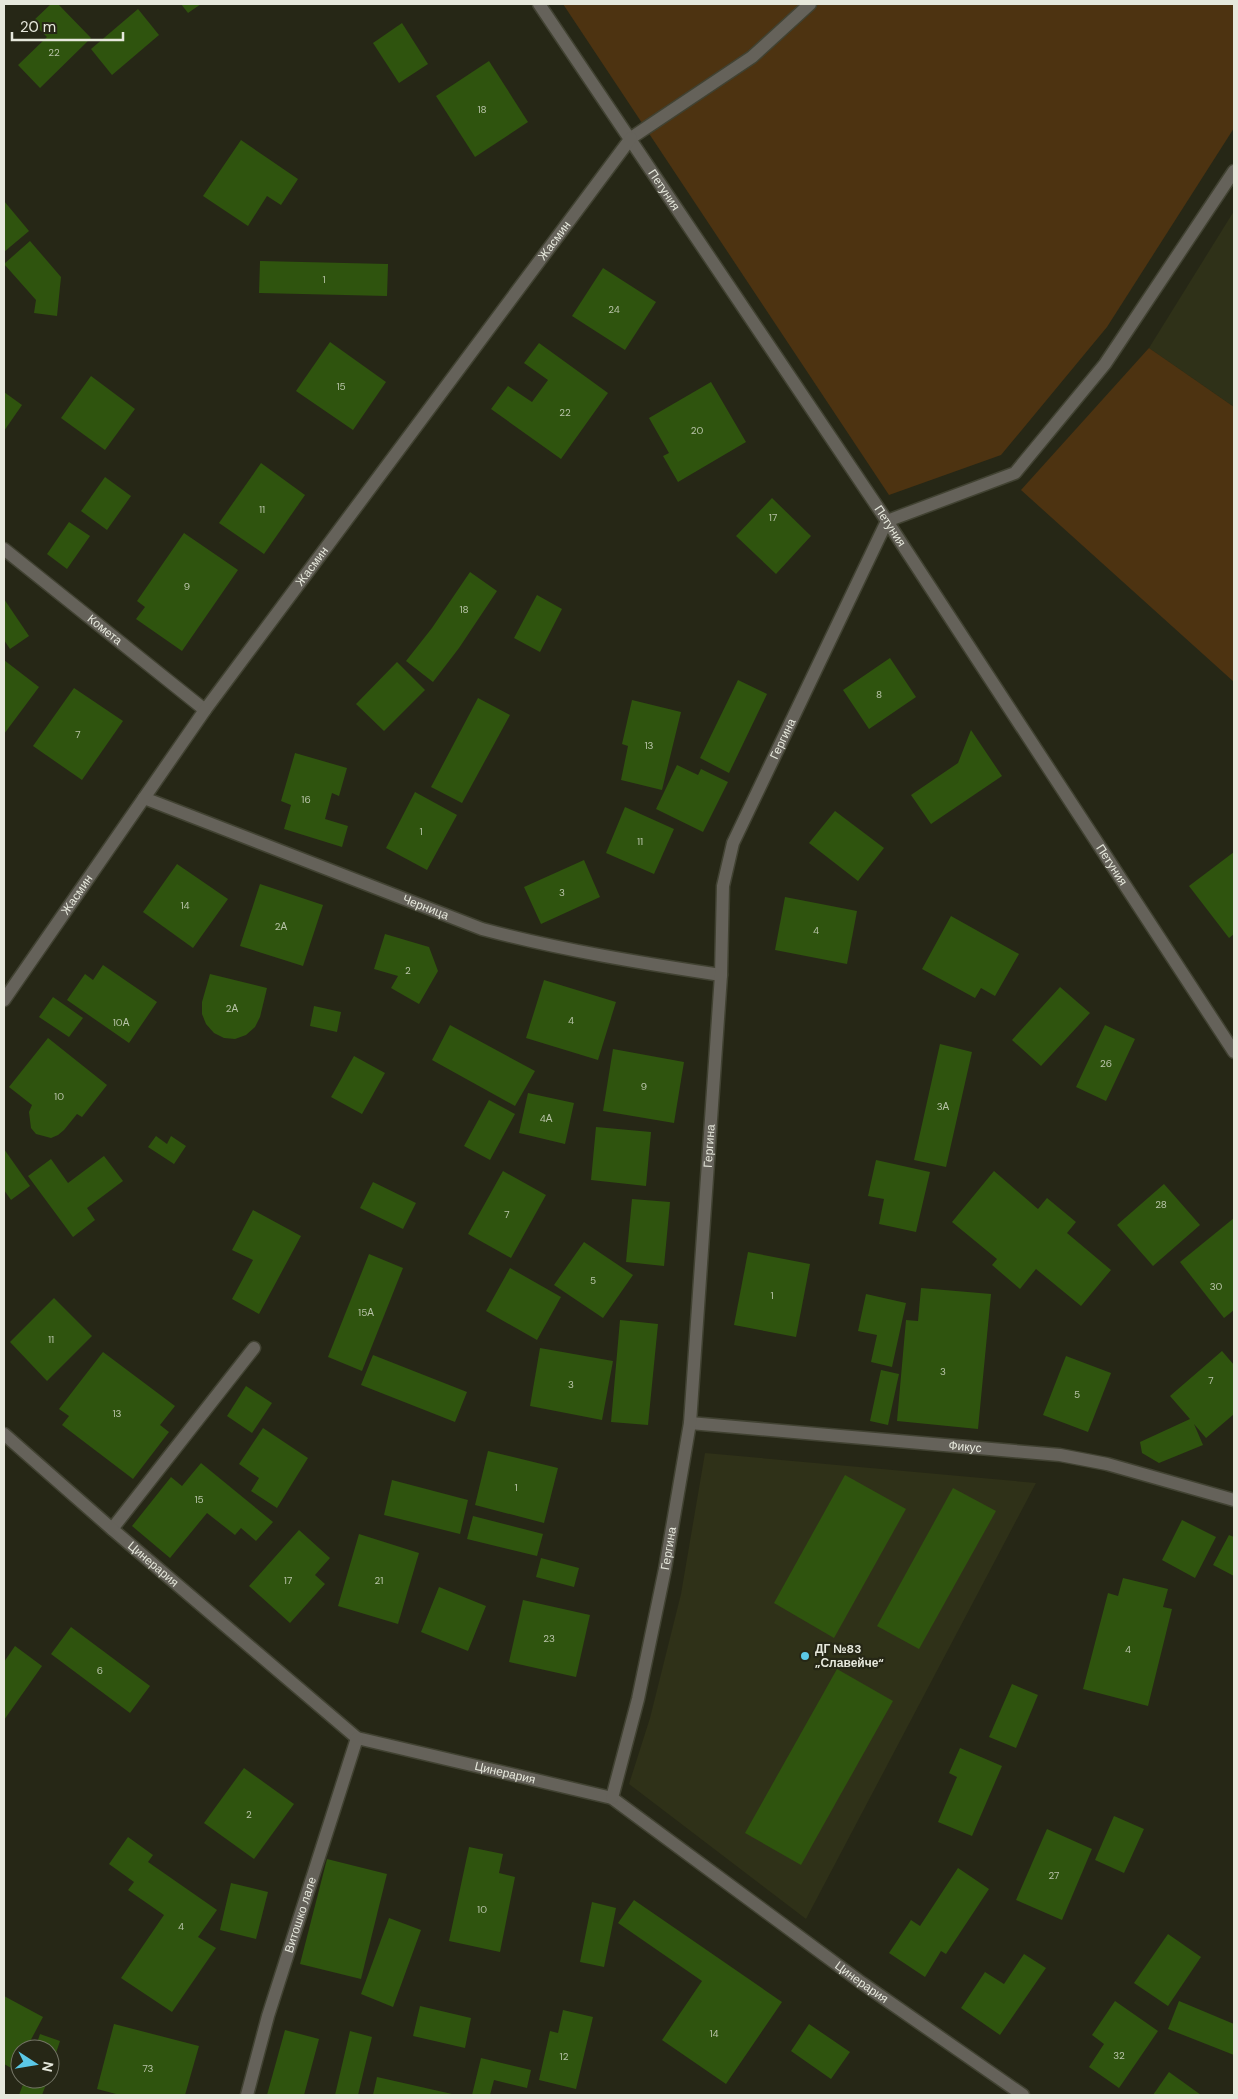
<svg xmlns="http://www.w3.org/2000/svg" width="1238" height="2099" font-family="'DM Sans',sans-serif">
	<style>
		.built { fill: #2f3118 }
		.green { fill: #4d3311 }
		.building { fill: #2f540e }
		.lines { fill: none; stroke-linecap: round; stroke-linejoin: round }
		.service-casing { stroke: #414232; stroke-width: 15 }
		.minor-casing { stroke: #414232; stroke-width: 15 }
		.service { stroke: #65625a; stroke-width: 12 }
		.minor { stroke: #65625a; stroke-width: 12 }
		.poi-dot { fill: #5bc8e7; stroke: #262716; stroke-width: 2 }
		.labels { text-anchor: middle; stroke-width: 4.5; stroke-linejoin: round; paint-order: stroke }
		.number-label { font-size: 10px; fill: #b8c3a8 }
		.street-label { font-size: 12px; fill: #e6e8dc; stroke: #262716 }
		.poi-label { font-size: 12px; font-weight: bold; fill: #e6e8dc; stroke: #262716; text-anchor: start }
	</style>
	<rect width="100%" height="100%" fill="#262716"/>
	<g class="built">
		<path d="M1234,211V407L1149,348Z"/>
		<path d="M705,1453L1036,1483L806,1919L629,1784L650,1718L681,1594Z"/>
	</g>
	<g class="green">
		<path d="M563,4H1234V128L1107,327L1001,455L889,495Z"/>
		<path d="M1149,348L1234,407V682L1021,490Z"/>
	</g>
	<g class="building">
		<path d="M51,4H58L91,38L40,88L18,65L47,37L32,22Z"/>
		<path d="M181,4H201L188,13Z"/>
		<path d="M138,9L159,35L112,75L91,49Z"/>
		<path d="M402,23L428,64L399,83L373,43Z"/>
		<path d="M489,61L528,122L475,157L436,96Z"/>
		<path d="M241,140L298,179L281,205L267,196L248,226L203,196Z"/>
		<path d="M4,201L29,231L4,252Z"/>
		<path d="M30,241L61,277L57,316L34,313L36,300L4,264Z"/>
		<path d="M260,261L388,264L387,296L259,293Z"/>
		<path d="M603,268L656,302L625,350L572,316Z"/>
		<path d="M330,342L386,382L353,430L296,391Z"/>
		<path d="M539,343L608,393L561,459L491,409L508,386L532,402L548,380L524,363Z"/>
		<path d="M91,376L135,409L105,450L61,418Z"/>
		<path d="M711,382L746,442L678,482L663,456L669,453L649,418Z"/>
		<path d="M4,392L22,405L4,431Z"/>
		<path d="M261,463L305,495L264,554L219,523Z"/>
		<path d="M105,477L131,496L107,530L81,511Z"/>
		<path d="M772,498L811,536L776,574L736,536Z"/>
		<path d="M69,522L90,536L67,569L47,554Z"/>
		<path d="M184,533L238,570L182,651L136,619L145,607L137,601Z"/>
		<path d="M470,572L497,591L459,648L433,682L406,661L432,628Z"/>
		<path d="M537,595L562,609L540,652L514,638Z"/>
		<path d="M4,599L29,636L10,649L4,640Z"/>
		<path d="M890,658L916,697L869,729L843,690Z"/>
		<path d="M4,660L39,687L4,734Z"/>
		<path d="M397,662L425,690L384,731L356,704Z"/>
		<path d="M738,680L767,694L729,773L700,758Z"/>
		<path d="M74,688L123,721L82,780L33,746Z"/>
		<path d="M478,698L510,715L462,803L431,787Z"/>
		<path d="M632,700L681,712L662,790L621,780L628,746L622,744Z"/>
		<path d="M971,730L1002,776L931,824L911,795L958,763Z"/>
		<path d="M295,753L347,768L339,796L332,793L325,819L348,826L342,847L284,829L291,805L281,801Z"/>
		<path d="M677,765L698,775L701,769L728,782L703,832L656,809Z"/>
		<path d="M415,792L457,815L427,870L386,848Z"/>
		<path d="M625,807L674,829L654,874L606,853Z"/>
		<path d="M835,811L884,848L858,881L809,843Z"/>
		<path d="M1234,852V934L1229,938L1189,886Z"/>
		<path d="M584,860L600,897L541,924L524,887Z"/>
		<path d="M177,864L228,899L193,948L143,912Z"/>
		<path d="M260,884L323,905L303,966L240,946Z"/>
		<path d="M785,897L857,911L847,964L775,950Z"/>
		<path d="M951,916L1019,954L995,996L981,988L975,998L922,969Z"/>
		<path d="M385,934L429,947L438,971L419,1004L391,988L398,976L374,969Z"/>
		<path d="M103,965L157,1002L129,1043L67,1000L85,974L93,980Z"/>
		<path d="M210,974L267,988L260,1017L255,1027L246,1035L235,1039L224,1038L214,1033L206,1024L202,1014V1002Z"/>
		<path d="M544,980L616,1002L598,1060L526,1038Z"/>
		<path d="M1060,987L1090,1013L1041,1066L1012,1040Z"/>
		<path d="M53,997L83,1018L69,1037L39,1017Z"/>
		<path d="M314,1006L341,1012L337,1032L310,1026Z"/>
		<path d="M450,1025L535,1071L515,1106L432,1060Z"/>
		<path d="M1105,1025L1135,1039L1106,1101L1076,1087Z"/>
		<path d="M48,1038L107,1085L82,1117L77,1114L64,1130L58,1135L51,1138L36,1134L31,1128L29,1112L32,1105L9,1087Z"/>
		<path d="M940,1044L972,1052L946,1167L914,1160Z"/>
		<path d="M613,1049L684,1062L674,1123L603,1111Z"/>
		<path d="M354,1056L385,1073L362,1114L331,1097Z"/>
		<path d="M528,1093L574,1103L565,1144L519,1133Z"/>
		<path d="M489,1100L515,1114L490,1160L464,1146Z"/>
		<path d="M596,1127L651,1132L646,1186L591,1180Z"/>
		<path d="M156,1136L167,1144L171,1136L186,1146L174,1164L148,1147Z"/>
		<path d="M4,1149L30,1186L11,1200L4,1190Z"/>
		<path d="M104,1156L123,1181L87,1208L95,1220L73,1237L28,1176L51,1159L68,1183Z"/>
		<path d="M876,1160L930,1172L916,1232L879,1224L884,1199L868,1196Z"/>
		<path d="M503,1171L546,1195L511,1258L468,1234Z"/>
		<path d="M994,1171L1038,1209L1047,1198L1076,1222L1067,1233L1111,1270L1081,1306L1036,1269L1020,1289L992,1265L997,1259L952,1222Z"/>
		<path d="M373,1182L416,1203L403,1229L360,1208Z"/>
		<path d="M1164,1184L1200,1225L1153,1266L1117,1225Z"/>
		<path d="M632,1199L670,1202L664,1266L626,1262Z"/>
		<path d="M253,1210L301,1236L259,1314L232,1299L253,1260L232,1250Z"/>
		<path d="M1234,1218V1310L1224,1318L1180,1262Z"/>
		<path d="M584,1242L633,1275L603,1318L554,1285Z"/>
		<path d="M748,1252L810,1264L796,1337L734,1325Z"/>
		<path d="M369,1254L403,1268L362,1371L328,1357Z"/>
		<path d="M510,1268L561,1297L537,1340L486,1311Z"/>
		<path d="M921,1288L991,1294L978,1429L897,1421L906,1320L918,1321Z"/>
		<path d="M866,1294L906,1303L892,1367L871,1362L877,1335L858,1331Z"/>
		<path d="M54,1298L92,1336L47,1381L10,1342Z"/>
		<path d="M620,1320L658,1324L648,1425L611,1422Z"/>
		<path d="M540,1348L613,1361L602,1420L530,1406Z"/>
		<path d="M1222,1351L1234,1365V1414L1206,1438L1194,1424L1203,1445L1159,1463L1142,1453L1140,1442L1190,1419L1170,1396Z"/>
		<path d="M103,1352L175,1406L160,1425L169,1432L133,1479L62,1425L69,1416L59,1409Z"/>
		<path d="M373,1355L467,1392L455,1422L361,1385Z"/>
		<path d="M1066,1356L1111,1373L1088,1432L1043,1415Z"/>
		<path d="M881,1370L899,1374L888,1425L870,1421Z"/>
		<path d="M246,1386L272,1403L252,1433L227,1416Z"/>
		<path d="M263,1428L308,1458L277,1508L251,1491L259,1478L239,1464Z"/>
		<path d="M488,1451L558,1468L544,1523L475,1505Z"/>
		<path d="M201,1463L273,1522L256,1541L241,1528L235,1535L207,1513L170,1558L132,1526L171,1477L182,1486Z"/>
		<path d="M845,1475L906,1509L834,1638L774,1603Z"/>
		<path d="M392,1480L468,1500L460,1534L384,1515Z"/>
		<path d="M953,1488L996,1511L919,1649L877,1626Z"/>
		<path d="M473,1516L543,1534L537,1556L467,1539Z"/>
		<path d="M1182,1520L1216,1537L1195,1578L1162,1560Z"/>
		<path d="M299,1530L330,1558L315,1575L325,1584L290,1623L249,1586Z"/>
		<path d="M359,1534L419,1553L398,1624L338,1606Z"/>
		<path d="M1229,1535L1234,1537V1576L1213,1565Z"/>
		<path d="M541,1558L579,1568L574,1587L536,1577Z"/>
		<path d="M1123,1578L1168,1589L1163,1607L1172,1609L1148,1706L1083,1689L1108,1593L1118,1596Z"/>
		<path d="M439,1587L486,1606L468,1651L421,1632Z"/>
		<path d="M523,1600L590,1615L576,1677L509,1662Z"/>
		<path d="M71,1627L150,1686L130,1713L51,1654Z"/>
		<path d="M15,1646L42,1666L4,1720V1662Z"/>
		<path d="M837,1669L893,1701L801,1865L745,1833Z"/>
		<path d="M1012,1684L1038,1695L1016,1748L989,1737Z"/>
		<path d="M960,1748L1002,1766L972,1836L938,1822L957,1777L949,1773Z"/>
		<path d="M244,1768L294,1804L254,1859L204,1823Z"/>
		<path d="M1114,1816L1144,1829L1124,1873L1095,1860Z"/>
		<path d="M1047,1829L1092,1849L1062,1920L1016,1900Z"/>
		<path d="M128,1837L153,1855L148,1862L217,1910L198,1937L216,1948L172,2012L121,1978L164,1915L128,1890L134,1882L109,1864Z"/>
		<path d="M469,1847L503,1854L499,1873L515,1877L500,1952L449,1941Z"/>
		<path d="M327,1859L387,1874L361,1979L300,1964Z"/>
		<path d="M958,1868L989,1889L946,1954L941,1951L925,1977L889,1953L911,1920L920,1926Z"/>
		<path d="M231,1883L268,1892L256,1939L220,1930Z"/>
		<path d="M634,1900L782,2002L726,2084L662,2040L702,1981L618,1923Z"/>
		<path d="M592,1902L616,1908L604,1967L580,1962Z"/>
		<path d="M389,1918L421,1930L393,2007L361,1994Z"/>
		<path d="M1168,1934L1201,1957L1168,2006L1134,1983Z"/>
		<path d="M1024,1954L1046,1968L1000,2035L961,2008L985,1972L1004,1984Z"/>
		<path d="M4,1996L43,2017L26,2049H20V2061L15,2070L4,2064Z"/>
		<path d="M1115,2001L1158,2031L1119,2088L1089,2067L1104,2044L1092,2035Z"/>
		<path d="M1179,2001L1234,2024V2055L1168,2029Z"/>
		<path d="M420,2006L471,2018L465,2048L413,2036Z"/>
		<path d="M563,2010L593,2017L576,2089L539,2080L550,2031L558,2033Z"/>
		<path d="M114,2024L199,2046L185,2095H120L97,2089Z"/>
		<path d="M809,2024L850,2052L831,2079L791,2051Z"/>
		<path d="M285,2030L319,2039L304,2095H267Z"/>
		<path d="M350,2031L372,2037L358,2095H335Z"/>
		<path d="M40,2034L60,2041L50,2071V2049H35Z"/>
		<path d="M481,2058L531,2070L527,2088L494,2080L490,2095H472Z"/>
		<path d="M1169,2072L1201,2095H1153Z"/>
		<path d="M377,2077L452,2094V2095H373Z"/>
		<path d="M25,2079H48L42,2095H19Z"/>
	</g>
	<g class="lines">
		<g class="service-casing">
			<g id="service">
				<path d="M631,138L752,57L810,4"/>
				<path d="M887,521L1015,473L1105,364L1234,171"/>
				<path d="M112,1529L254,1348"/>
			</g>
		</g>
		<g class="minor-casing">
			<g id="minor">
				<path id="s1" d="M539,4L887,521L1234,1052"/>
				<path id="s2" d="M4,549L205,710"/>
				<path id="s3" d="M144,798L482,929C561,950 641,963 721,975"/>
				<path id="s4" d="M4,1000L205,710L631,138"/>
				<path id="s5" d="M690,1423L1060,1455L1107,1464L1234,1500"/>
				<path id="s6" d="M4,1434L112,1529L357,1738L612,1798L862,1983L1023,2095"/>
				<path id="s7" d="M612,1798L638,1699L665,1569L690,1423L721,975L723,886L733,843L887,521"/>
				<path id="s8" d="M247,2095L268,2016L357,1738"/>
			</g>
		</g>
		<use href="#service" class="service"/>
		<use href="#minor" class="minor"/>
	</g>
	<circle class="poi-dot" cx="805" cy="1656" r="5"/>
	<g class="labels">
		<g class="number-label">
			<text x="54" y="56">22</text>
			<text x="482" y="113">18</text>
			<text x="324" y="283">1</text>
			<text x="614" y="313">24</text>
			<text x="341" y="390">15</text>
			<text x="565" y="416">22</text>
			<text x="697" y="434">20</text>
			<text x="262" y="513">11</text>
			<text x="773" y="521">17</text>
			<text x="187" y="590">9</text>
			<text x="464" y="613">18</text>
			<text x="879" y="698">8</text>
			<text x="78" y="738">7</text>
			<text x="649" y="749">13</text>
			<text x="306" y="803">16</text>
			<text x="421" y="835">1</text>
			<text x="640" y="845">11</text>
			<text x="562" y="896">3</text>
			<text x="185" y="909">14</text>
			<text x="281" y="930">2А</text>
			<text x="816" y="934">4</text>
			<text x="408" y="974">2</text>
			<text x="232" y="1012">2А</text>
			<text x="571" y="1024">4</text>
			<text x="121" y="1026">10А</text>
			<text x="1106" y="1067">26</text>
			<text x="644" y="1090">9</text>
			<text x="59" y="1100">10</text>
			<text x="943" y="1110">3А</text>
			<text x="546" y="1122">4А</text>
			<text x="1161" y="1208">28</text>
			<text x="507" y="1218">7</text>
			<text x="593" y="1284">5</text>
			<text x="1216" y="1290">30</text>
			<text x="772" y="1299">1</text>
			<text x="366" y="1316">15А</text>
			<text x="51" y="1343">11</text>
			<text x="943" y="1375">3</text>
			<text x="1211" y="1384">7</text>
			<text x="571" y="1388">3</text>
			<text x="1077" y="1398">5</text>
			<text x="117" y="1417">13</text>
			<text x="516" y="1491">1</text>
			<text x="199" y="1503">15</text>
			<text x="288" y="1584">17</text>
			<text x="379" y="1584">21</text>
			<text x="549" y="1642">23</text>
			<text x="1128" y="1653">4</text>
			<text x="100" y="1674">6</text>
			<text x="249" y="1818">2</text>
			<text x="1054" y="1879">27</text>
			<text x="482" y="1913">10</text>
			<text x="181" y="1930">4</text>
			<text x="714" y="2037">14</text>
			<text x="1119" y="2059">32</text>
			<text x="564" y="2060">12</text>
			<text x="148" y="2072">73</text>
		</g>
		<g class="street-label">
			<text dy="4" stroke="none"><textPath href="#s1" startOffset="224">Петуния</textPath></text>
			<text dy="4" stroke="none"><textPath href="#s4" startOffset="938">Жасмин</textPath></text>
			<text dy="4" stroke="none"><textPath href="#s1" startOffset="629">Петуния</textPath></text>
			<text dy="4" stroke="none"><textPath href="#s4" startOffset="532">Жасмин</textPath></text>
			<text dy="4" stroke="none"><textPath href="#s2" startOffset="129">Комета</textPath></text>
			<text dy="4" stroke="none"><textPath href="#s7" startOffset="1081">Гергина</textPath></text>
			<text dy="4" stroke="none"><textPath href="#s1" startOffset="1034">Петуния</textPath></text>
			<text dy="4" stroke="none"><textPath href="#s4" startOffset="128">Жасмин</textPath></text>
			<text dy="4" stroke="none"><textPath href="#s3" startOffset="302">Черница</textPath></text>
			<text dy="4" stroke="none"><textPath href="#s7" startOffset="661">Гергина</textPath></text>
			<text dy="4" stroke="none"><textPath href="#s5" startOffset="276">Фикус</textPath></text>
			<text dy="4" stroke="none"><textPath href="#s7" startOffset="256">Гергина</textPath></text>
			<text dy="4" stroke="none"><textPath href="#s6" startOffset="198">Цинерария</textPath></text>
			<text dy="4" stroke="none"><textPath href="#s6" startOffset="618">Цинерария</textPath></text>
			<text dy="4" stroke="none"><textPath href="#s8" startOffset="188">Витошко лале</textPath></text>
			<text dy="4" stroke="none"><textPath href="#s6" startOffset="1038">Цинерария</textPath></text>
		</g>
		<g class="poi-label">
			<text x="815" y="1653">ДГ №83<tspan x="815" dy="14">„Славейче“</tspan></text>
		</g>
	</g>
	<rect width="1238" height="2099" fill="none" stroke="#e6e8dc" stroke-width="10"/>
	<g transform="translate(35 2064) rotate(102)"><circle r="24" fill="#262716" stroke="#737465"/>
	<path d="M0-4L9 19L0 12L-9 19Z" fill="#5bc8e7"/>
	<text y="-8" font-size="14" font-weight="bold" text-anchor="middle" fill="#e6e8dc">N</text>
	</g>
	<path d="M12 32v8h111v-8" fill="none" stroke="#e6e8dc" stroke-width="2.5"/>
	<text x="20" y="32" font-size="15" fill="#e6e8dc" stroke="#262716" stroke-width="4" paint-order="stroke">20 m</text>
</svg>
